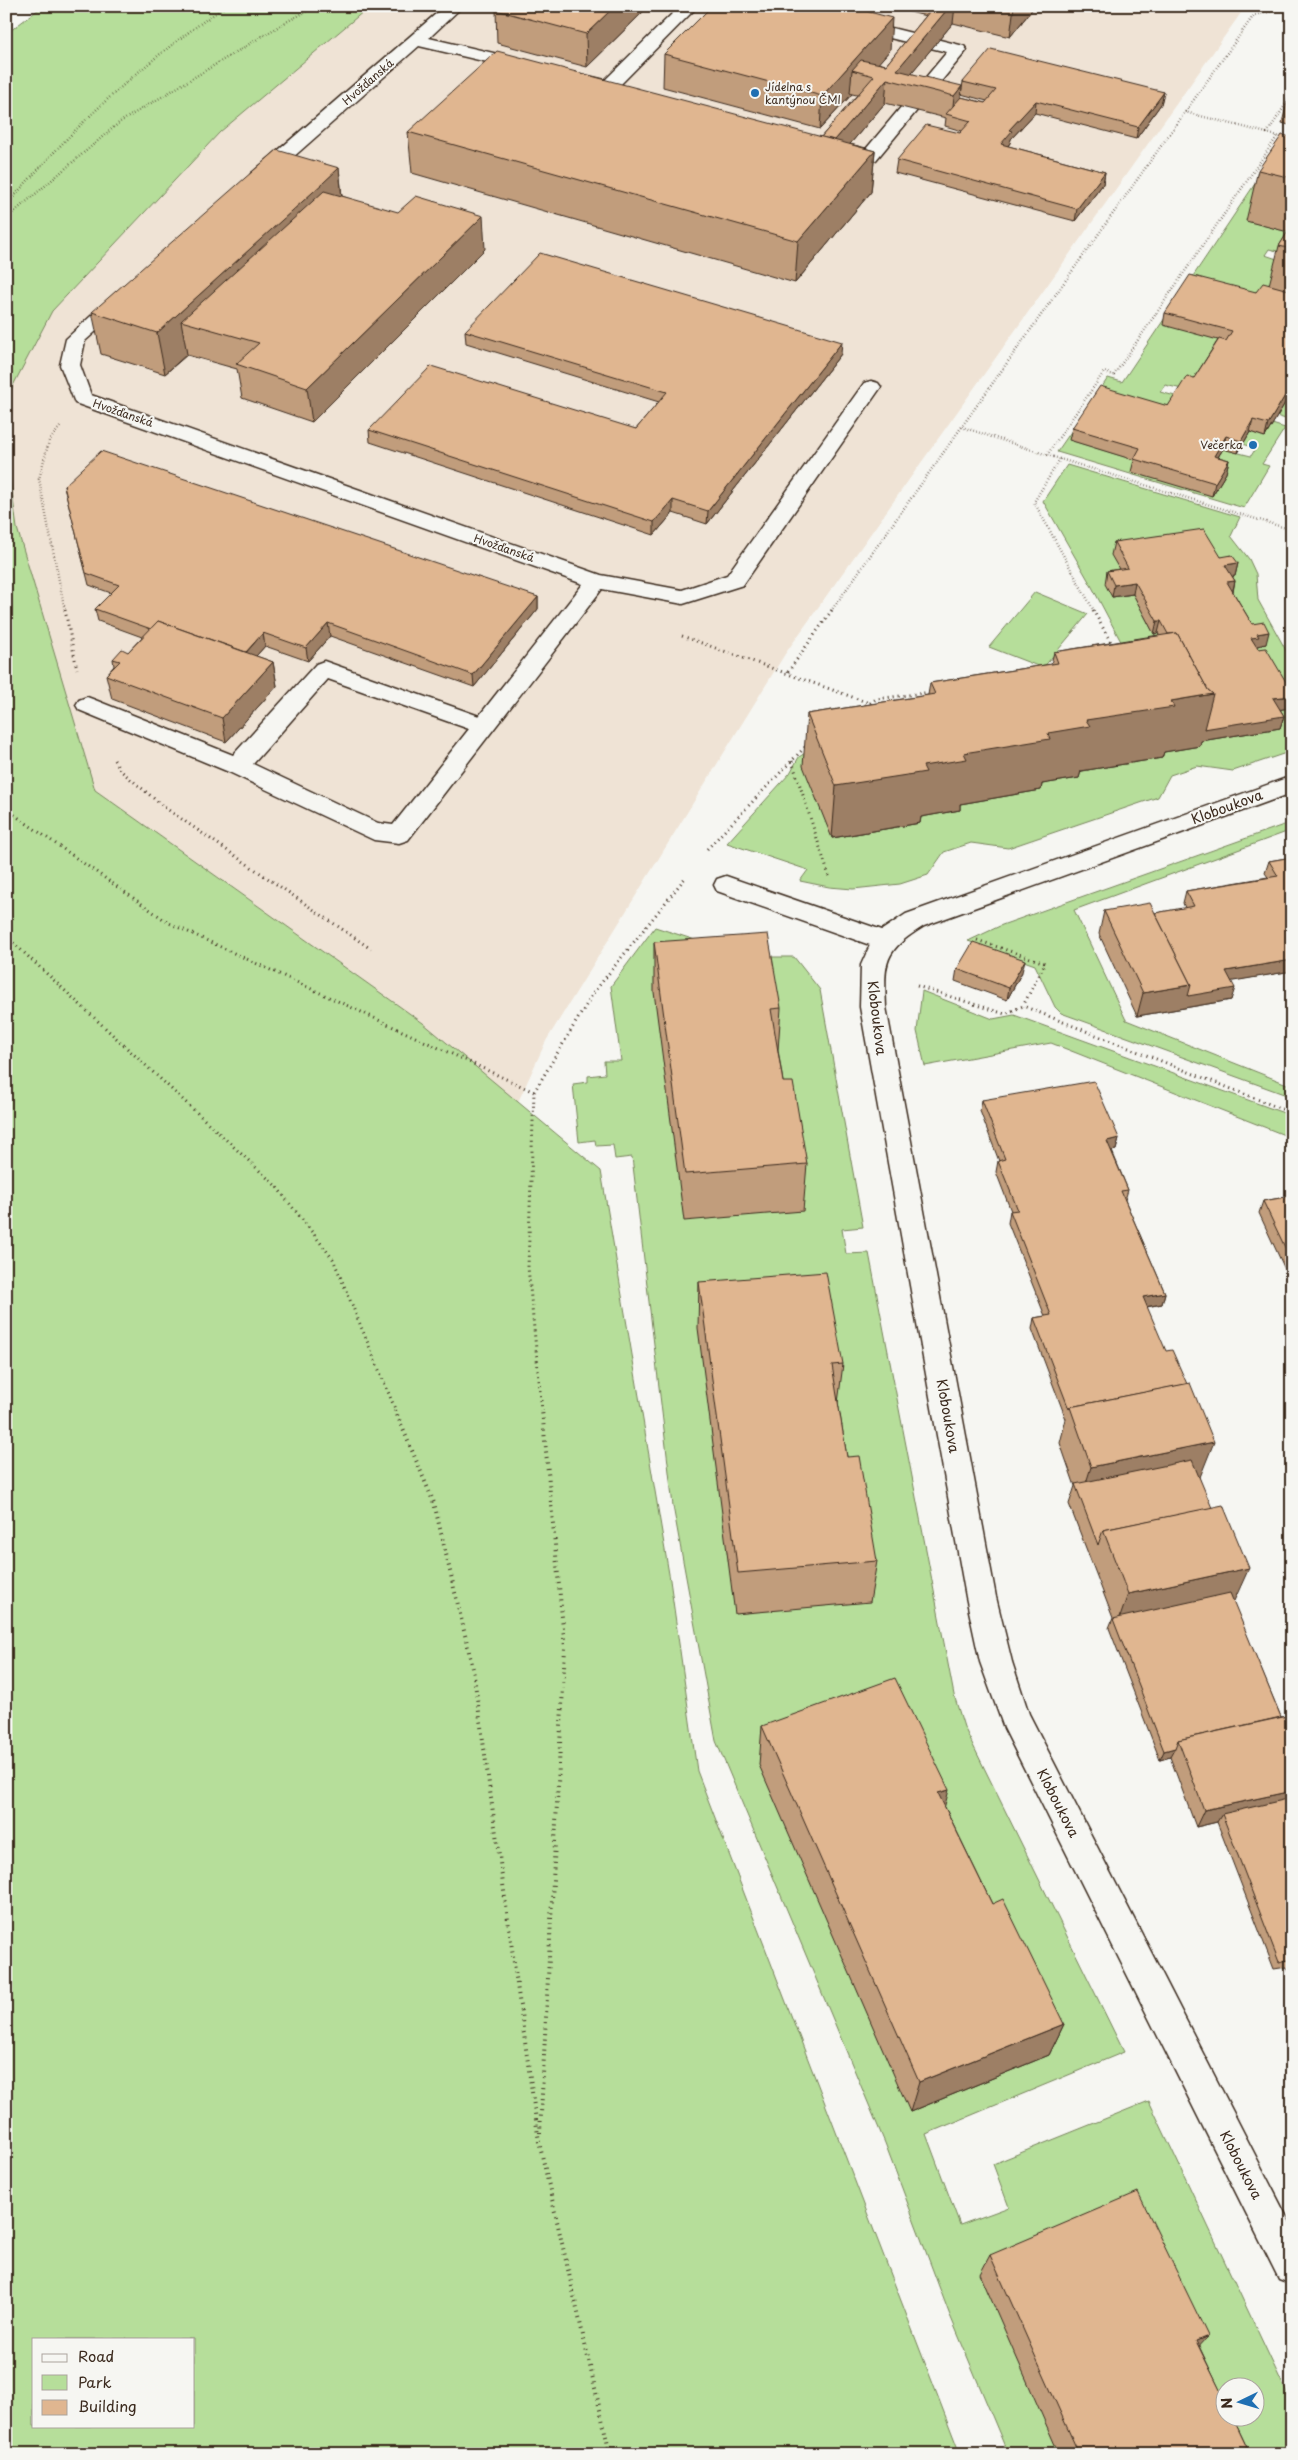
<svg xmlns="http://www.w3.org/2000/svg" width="1298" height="2460" font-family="'Playpen Sans',sans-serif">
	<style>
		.built { fill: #efe3d5 }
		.green { fill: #b6de9a; stroke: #78845c; fill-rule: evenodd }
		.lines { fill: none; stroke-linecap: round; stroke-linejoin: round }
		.minor-casing { stroke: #3b2a1e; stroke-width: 3 }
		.path-far2 { stroke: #3b2a1e; stroke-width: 2.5; stroke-dasharray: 0.5 2.5; stroke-linecap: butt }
		.path-far1 { stroke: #3b2a1e; stroke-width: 3; stroke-dasharray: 1 4; stroke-linecap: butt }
		.path { stroke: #3b2a1e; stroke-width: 4; stroke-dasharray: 1 4.5; stroke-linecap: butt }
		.minor { fill: #f6f6f2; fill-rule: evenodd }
		.wall { fill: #c19d7c; stroke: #3b2a1e }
		.shaded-wall { fill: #9d7f65; stroke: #3b2a1e }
		.building { fill: #e0b690; stroke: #3b2a1e }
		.poi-dot { fill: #1f6fb2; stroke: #f6f6f2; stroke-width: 2 }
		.labels { text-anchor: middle; stroke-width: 4; stroke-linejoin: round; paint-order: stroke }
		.far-street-label { font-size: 11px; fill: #3b2a1e; stroke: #f6f6f2 }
		.far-poi-label { font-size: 11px; fill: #3b2a1e; stroke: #f6f6f2; text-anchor: start }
		.street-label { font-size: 14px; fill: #3b2a1e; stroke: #f6f6f2 }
	</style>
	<rect width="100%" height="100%" fill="#f6f6f2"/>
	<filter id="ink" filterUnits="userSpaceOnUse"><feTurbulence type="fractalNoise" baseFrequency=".02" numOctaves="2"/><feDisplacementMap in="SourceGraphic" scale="10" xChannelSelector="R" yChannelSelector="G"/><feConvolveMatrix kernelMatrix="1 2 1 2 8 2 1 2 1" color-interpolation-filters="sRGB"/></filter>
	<g filter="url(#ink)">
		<path class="built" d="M370,6H1246L785,654L546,1041L518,1102L423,1023L95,790L17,528L6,449V399L52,311L220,132Z"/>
		<g class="green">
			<path d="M43,6H370L220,132L52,311L6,399V34Z"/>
			<path d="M1283,142L1247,221L1292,233L1286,253L1269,249L1265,255L1289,263L1229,344L1191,391L1165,385L1160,392L1179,397L1171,410L1070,440L1138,461L1211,468L1223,449L1251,456L1256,448L1243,444L1250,432L1264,437L1272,424L1285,428L1262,464L1269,466L1244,508L1057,452L1108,378L1122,382Z"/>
			<path d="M1292,389V421L1276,416Z"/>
			<path d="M6,449L17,528L95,790L423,1023L601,1171L670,1580L697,1771L960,2454H6ZM34,2339H194V2426H34Z"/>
			<path d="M1067,465L1240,517L1231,536L1249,559L1256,574L1258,600L1292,661V751L1233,771L1197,766L1170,775L1158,797L1008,848L971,843L944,852L928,875L900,884L853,889L829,887L800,881L808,870L727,843L790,773L799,757L880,704L1135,668L1091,585L1043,501ZM1125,581L1265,644L1254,646L1290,708L1270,711L1195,742L957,804L959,810L917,817L919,823L832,838L1182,677L1158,633L1154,634L1133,594L1112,597Z"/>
			<path d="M1035,592L1088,614L1043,668L989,647Z"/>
			<path d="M1292,822V830L1074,910L1126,1020L1292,1086V1097L1061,1013L1055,1007L1035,965L968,941L1002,925Z"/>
			<path d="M655,927L748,957H794L820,990L863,1227L842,1229L846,1254L869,1253L954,1695L964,1727L1124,2052L926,2134L960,2225L1009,2207L993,2164L1149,2101L1292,2404V2454H1008L949,2313L885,2143L716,1741L673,1506L632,1157L615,1159L613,1145L596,1146L595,1140L579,1142L573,1084L588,1082V1076L605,1074L604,1061H621L611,986ZM1226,2388H1256V2418H1226Z"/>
			<path d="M922,991L993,1019L1014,1015L1292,1116V1138L1051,1043L925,1066L917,1031Z"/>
		</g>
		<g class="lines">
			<g class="minor-casing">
				<g id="minor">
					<path d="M445,6H463L429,38L532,62L535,66L532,70L526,71L419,46L265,182H251L249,178L251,174Z"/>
					<path d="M680,6H698L615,90L609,91L574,83L571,79L574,75L580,74L605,80Z"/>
					<path d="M774,6H803L964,46L967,50L876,160L870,161L835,152L832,148L835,144L841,143L866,149L947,52L776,10Z"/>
					<path d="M123,291L130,293L133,297L130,301L85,341L80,365L91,395L601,575L682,590L727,575L864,383L871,381L878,383L881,387L743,585L683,604L602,589L408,840L399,843L374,840L229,772L79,710L76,705L79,700L87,697L95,700L233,755L316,664L324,661L479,716L583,584L75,403L60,365L66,339L116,293ZM328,679L469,729L393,825L378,823L253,764Z"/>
					<path d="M1292,776V793L924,926C883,951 884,962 886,1007L996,1597L1012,1662L1029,1714L1292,2227V2284L1279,2279L1004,1728L980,1662L966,1597L860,1007L861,965L870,945L717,891L714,885L717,879L726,876L882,930L906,914Z"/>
				</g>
			</g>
			<g class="path-far2">
				<path d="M1292,95L1267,133L1292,141"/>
				<path d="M1185,112L1267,133"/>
				<path d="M6,206C71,129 142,62 226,6"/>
				<path d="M6,219L120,122L286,22L317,6"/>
				<path d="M60,427L49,441L39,479L65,611"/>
				<path d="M962,427L1060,459"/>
				<path d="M1047,455L1104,372L1114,375L1277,137"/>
				<path d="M831,611L1254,15L1292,7"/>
				<path d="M1094,611L1034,502L1060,459L1292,530"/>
			</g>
			<g class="path-far1">
				<path d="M65,610L77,669"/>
				<path d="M1093,610L1113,646"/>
				<path d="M682,636L869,703"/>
				<path d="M788,672L832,610"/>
				<path d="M866,706L876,699L932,692"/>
				<path d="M114,760L120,770L164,807L371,949"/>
				<path d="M792,761L830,879"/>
				<path d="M6,809L169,923L534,1092"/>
				<path d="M707,849L806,746"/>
				<path d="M6,936L276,1186L333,1259L396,1411"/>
				<path d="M977,940L1045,963L1023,1006"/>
				<path d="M917,986L1005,1014L1023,1006L1292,1113"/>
				<path d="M542,1411L528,1267L534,1092L594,992L685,878"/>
			</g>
			<g class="path">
				<path d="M395,1410L434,1503L473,1669L539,2142L610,2454"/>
				<path d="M540,2133L565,1648L542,1410"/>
			</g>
			<use href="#minor" class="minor"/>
		</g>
		<g class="wall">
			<path d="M649,6L587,67L497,43L496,10Z"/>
			<path d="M885,6H1035L1010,37L953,23L911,73L961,97L985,103L987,101L961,94L963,82L1164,92L1161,104L1136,139L1035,113L1011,139L1010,143L1008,146L1105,172L1103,184L1075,221L895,173L897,160L960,133L962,131L945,126L946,118L885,103L850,144L875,151L871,192L795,283L412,173L408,132L821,137L857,95L852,94L820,129L663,87L664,54L890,50L878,63L886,65L926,16Z"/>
			<path d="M1292,82V126L1282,123Z"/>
			<path d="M1292,137V391L1265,437L1250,432L1238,453L1223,449L1218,457L1229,460L1226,473L1212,496L1131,472L1134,460L1069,440L1072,428L1168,406L1194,378L1218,340L1163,325L1165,313L1256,292L1269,285L1279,246L1288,232L1246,221L1258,170Z"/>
			<path d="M339,168L342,196L485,249L312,422L242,398L237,369L187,355L165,374L101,354L92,312Z"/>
			<path d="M465,331L841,354L707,524L673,513L654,535L370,442L369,430L636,429L659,402L466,343Z"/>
			<path d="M64,486L538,597V609L474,687L330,636L308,661L265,646L256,656L273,662L277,686L226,742L112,699L106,675L114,666L113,659L128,652L142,637L98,621L95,609L111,593L89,585Z"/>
			<path d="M1114,542L1221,557L1238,563L1235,576H1232L1235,581L1233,592L1252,624L1266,644L1257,646V647L1290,708L1280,709L1284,716L1280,728L1201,741L1200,746L1164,752L1162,758L1081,771L1079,778L1042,784L1041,790L960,804V810L921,817L920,823L832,838L803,766L807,714L928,695L930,683L1051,664L1054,652L1159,635L1158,633L1154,634L1133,594L1112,597L1105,584L1107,571L1119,569L1111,555Z"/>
			<path d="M1292,857V971L1231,981V1000L1137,1016L1099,934L1104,911L1155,913L1185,908L1183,903L1186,891L1268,877L1265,873L1269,861Z"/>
			<path d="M654,942L781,1008L778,1050L783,1082L807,1164L803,1211L684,1221L654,992Z"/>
			<path d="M957,969L1022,972L1007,1000L955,981Z"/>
			<path d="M982,1100L1119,1138L1116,1150L1112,1151L1128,1190L1125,1200L1165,1293L1162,1304L1147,1307L1200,1477H1199L1234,1601L1233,1602L1281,1717L1292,1715V1979L1287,1967L1274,1969L1217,1822L1196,1827L1170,1757L1160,1760L1109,1628L1113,1618L1069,1504L1075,1486L1060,1443L1066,1419L1032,1329L1034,1318L1045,1316L1008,1223L1010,1211H1011L996,1172L998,1161H999L980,1111Z"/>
			<path d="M1292,1196V1277L1289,1278L1259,1213L1263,1201Z"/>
			<path d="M699,1282L843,1364L838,1403L847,1457L877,1561L870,1602L735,1614L698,1328Z"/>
			<path d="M762,1726L945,1807L992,1904L1064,2024L1049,2055L910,2112L759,1765Z"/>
			<path d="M990,2255L1199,2346L1250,2454H1059L980,2274Z"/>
		</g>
		<g class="shaded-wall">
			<path d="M615,6H649L587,67L586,34Z"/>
			<path d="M950,6H955L953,23L903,83L897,70Z"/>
			<path d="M1014,6H1035L1010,37Z"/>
			<path d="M892,18L890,50L869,74L852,70L850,93L852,94L820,129L822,96Z"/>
			<path d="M887,79L885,103L822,177L824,153Z"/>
			<path d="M962,86L960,110L952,116L954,96Z"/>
			<path d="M1164,92L1161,104L1136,139L1138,127Z"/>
			<path d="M1036,101L1035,113L1011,139L1010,143L999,157L1001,144L1009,130Z"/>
			<path d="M875,151L871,192L795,283L798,241Z"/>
			<path d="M339,168L343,209L181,321L187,354L165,374L157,333Z"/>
			<path d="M1105,172L1103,184L1075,221L1077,209Z"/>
			<path d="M483,216L485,249L312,422L307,388Z"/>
			<path d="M842,342L841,354L707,524L708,511Z"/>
			<path d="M1292,384V391L1265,437L1268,424Z"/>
			<path d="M1253,420L1250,432L1238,453L1241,441Z"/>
			<path d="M1226,436L1223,449L1211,468L1214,456Z"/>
			<path d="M1229,460L1226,473L1212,496L1215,483Z"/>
			<path d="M673,500V513L654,535V522Z"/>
			<path d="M1238,563L1235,576L1222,578L1225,565Z"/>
			<path d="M1235,581L1232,594L1227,582Z"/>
			<path d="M1135,582L1133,594L1112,597L1114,585Z"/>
			<path d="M538,597V609L474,687L473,675Z"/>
			<path d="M1157,621H1161L1158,633L1154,634Z"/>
			<path d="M328,623L330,636L308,661L306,648Z"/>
			<path d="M1269,632L1266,644L1257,646L1256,649L1251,638L1257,634Z"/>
			<path d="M263,633L265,646L241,673L239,661Z"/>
			<path d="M273,662L277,686L226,742L222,718Z"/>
			<path d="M1213,694L1284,716L1280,728L1201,741L1200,746L1164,752L1162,758L1081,771L1079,778L1042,784L1041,790L960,804V810L921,817L920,823L832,838L836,786L923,766L964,753L1048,733L1086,720L1171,701Z"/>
			<path d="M1292,696V702L1290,708L1270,711L1273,698Z"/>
			<path d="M1025,960L1022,972L1007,1000L1009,988Z"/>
			<path d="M1292,960V971L1222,983L1226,971Z"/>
			<path d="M1191,985L1235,988L1231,1000L1137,1016L1143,993Z"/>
			<path d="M1119,1138L1116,1150L1104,1152L1107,1141Z"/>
			<path d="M1165,1293L1162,1304L1139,1308L1143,1297Z"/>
			<path d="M1214,1442L1200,1477L1082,1501L1081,1499L1091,1467Z"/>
			<path d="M1249,1568L1234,1601L1117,1626L1128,1594Z"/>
			<path d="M1175,1748L1170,1757L1160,1760L1164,1751Z"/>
			<path d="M949,1790L939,1827L938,1793Z"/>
			<path d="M1292,1791V1806L1222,1814L1217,1822L1196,1827L1204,1810Z"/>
			<path d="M1064,2024L1049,2055L910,2112L919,2082Z"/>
			<path d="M1208,2336L1192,2353L1196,2341Z"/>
		</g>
		<g class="building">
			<path d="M500,6H615L586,34L496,10Z"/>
			<path d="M712,6H847L892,18L822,96L664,54Z"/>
			<path d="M934,6H950L897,70L962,86L954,96L887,79L835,140L821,137L874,76L852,70L861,60L886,65Z"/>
			<path d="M991,49L1164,92L1138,127L1036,101L1009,130L1012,131L1001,144L1105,172L1077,209L897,160L926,125L960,133L971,121L946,114L961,97L985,103L996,90L963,82Z"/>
			<path d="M497,51L875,151L798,241L408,132Z"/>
			<path d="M1282,135L1292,137V178L1258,170Z"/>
			<path d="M277,150L339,168L323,183L157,333L92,312Z"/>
			<path d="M324,191L398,212L416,196L483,216L307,388L236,364L259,343L181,321Z"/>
			<path d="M1292,225V249L1279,246Z"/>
			<path d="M540,253L842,342L708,511L673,500L654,522L369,430L431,366L636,429L667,392L465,331Z"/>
			<path d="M1190,275L1256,292L1263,283L1292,291V384L1268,424L1253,420L1241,441L1226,436L1214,456L1229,460L1215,483L1134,459L1140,448L1072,428L1100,386L1168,406L1187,376L1194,378L1219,339L1226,341L1232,331L1165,313Z"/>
			<path d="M101,451L538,597L473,675L328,623L306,648L263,633L246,652L158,621L151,629L95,609L119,585L86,573L64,486Z"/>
			<path d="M1204,529L1221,557L1232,555L1238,563L1225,565L1235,581L1227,582L1252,624L1264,622L1269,632L1257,634L1259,637L1251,638L1258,649L1266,648L1292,692V696L1273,698L1284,716L1204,729L1213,694L1208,690L1177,633L1168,634L1161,621H1157L1135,582L1114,585L1107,571L1128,568L1114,542Z"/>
			<path d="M158,621L273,662L222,718L106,675L120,661L113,659L122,649L128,652Z"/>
			<path d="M1177,633L1208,690L1213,694L1171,701L1174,707L1086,720L1090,726L1048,733L1050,739L964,753L967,759L923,766L926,772L836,786L807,714L935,694L930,683L1058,663L1054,652Z"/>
			<path d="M1292,857V960L1226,971L1235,988L1188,996L1191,985L1155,913L1194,906L1186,891L1278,876L1269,861Z"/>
			<path d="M1150,903L1191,985L1143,993L1104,911Z"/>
			<path d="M768,934L781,1008L771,1009L783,1082H793L807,1164L685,1174L654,942Z"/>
			<path d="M973,942L1025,960L1009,988L957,969Z"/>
			<path d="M1094,1081L1119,1138L1107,1141L1128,1190L1121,1191L1165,1293L1143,1297L1166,1351L1172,1350L1187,1384L1070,1407L1069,1409L1034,1318L1051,1315L1010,1211L1018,1210L998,1161L1005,1159L982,1100Z"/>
			<path d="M1292,1196V1262L1263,1201Z"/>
			<path d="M826,1272L843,1364L832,1365L847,1457L859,1456L877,1561L738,1573L699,1282Z"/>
			<path d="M1190,1383L1214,1442L1091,1467L1070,1407Z"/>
			<path d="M1192,1460L1212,1508L1103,1530L1098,1545L1075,1484Z"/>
			<path d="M1223,1505L1249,1568L1128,1594L1103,1530Z"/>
			<path d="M1230,1593L1281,1717L1178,1740L1175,1748L1164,1751L1113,1619Z"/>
			<path d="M895,1678L949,1790L938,1793L992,1904L1003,1899L1064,2024L919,2082L762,1726Z"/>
			<path d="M1292,1715V1791L1204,1810L1178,1740Z"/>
			<path d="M1292,1798V1959L1279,1962L1222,1814Z"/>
			<path d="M1138,2192L1208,2336L1196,2341L1226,2402V2418H1233L1250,2454H1079L990,2255Z"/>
		</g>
	</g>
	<g class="poi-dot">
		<circle cx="755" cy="93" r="5"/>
		<circle cx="1253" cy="445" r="5"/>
	</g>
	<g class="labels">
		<g class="far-street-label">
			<text transform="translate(368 82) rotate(-41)" y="4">Hvožďanská</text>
			<text transform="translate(123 413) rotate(19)" y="4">Hvožďanská</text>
			<text transform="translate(504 548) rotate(19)" y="4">Hvožďanská</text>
		</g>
		<g class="far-poi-label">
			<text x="765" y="91">Jídelna s<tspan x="765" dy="13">kantýnou ČMI</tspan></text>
			<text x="1243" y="449" text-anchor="end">Večerka</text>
		</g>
		<g class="street-label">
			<text transform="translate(1227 807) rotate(-20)" y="5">Kloboukova</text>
			<text transform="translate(877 1018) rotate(83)" y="5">Kloboukova</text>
			<text transform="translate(948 1416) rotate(80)" y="5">Kloboukova</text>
			<text transform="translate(1058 1803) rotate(63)" y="5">Kloboukova</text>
			<text transform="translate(1241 2165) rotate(63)" y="5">Kloboukova</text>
		</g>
	</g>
	<rect width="1298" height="2460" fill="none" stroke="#f6f6f2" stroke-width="25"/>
	<rect x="12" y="12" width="1273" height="2435" fill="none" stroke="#3b2a1e" stroke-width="2" filter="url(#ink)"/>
	<rect x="32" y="2338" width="162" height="90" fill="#f6f6f2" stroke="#aba49d"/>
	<rect x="42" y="2354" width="25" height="8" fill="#f6f6f2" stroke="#aba49d"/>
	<text x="78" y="2362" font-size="15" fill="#3b2a1e">Road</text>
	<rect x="42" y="2375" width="25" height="15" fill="#b6de9a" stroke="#aba49d"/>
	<text x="78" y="2388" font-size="15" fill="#3b2a1e">Park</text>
	<rect x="42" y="2400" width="25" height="15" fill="#e0b690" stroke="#aba49d"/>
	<text x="78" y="2412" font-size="15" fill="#3b2a1e">Building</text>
	<g transform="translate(1240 2402) rotate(265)"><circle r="24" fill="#f6f6f2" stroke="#aba49d"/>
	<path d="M0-4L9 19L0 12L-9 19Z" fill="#1f6fb2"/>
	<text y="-8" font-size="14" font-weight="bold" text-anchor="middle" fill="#3b2a1e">N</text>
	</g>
</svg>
